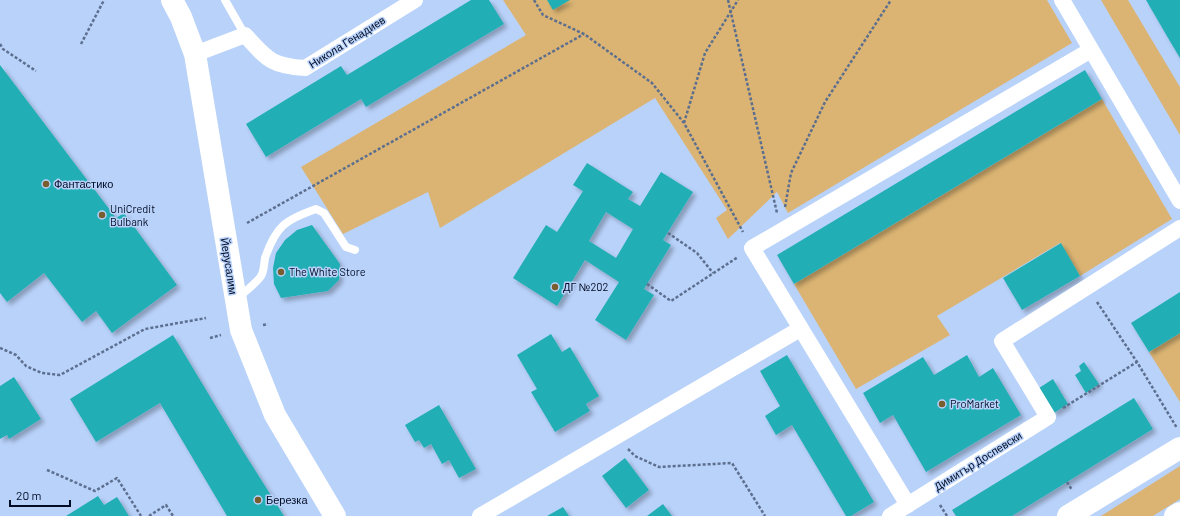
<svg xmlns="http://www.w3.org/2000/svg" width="1180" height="516" font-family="Barlow,sans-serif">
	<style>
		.green { fill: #dbb473 }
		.building { fill: #24aeb5; fill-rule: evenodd; filter: url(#shadow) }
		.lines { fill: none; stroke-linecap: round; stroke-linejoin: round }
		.path { stroke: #5d6f8e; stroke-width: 2.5; stroke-dasharray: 3 2; stroke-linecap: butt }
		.lane { stroke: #fff; stroke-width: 8 }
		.street { stroke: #fff; stroke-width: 16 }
		.secondary { stroke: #fff; stroke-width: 22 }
		.poi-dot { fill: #785e2f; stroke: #b9d2fa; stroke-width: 1.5 }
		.labels { text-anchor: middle; stroke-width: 3; stroke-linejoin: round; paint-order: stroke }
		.street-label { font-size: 11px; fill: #020c24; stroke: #b9d2fa }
		.poi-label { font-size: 11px; fill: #020c24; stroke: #b9d2fa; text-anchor: start }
	</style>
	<defs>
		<filter id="shadow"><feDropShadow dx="3.5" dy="3.5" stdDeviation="2" flood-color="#0004"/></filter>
	</defs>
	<rect width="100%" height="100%" fill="#b9d2fa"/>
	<g class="green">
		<path d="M503,0H1047L1072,43L788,213L777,192L728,239L716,218L727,210L655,98L440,228L428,192L343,234L301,167L526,35Z"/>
		<path d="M1101,0H1128L1180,87V135Z"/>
		<path d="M1102,99L1172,219L1080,276L1060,243L937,316L950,335L856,389L794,284Z"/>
		<path d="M1180,333V402L1149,352Z"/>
		<path d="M1180,466V499L1153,516H1101Z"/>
	</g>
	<g class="building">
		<path d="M471,0H489L504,24L366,107L361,99L266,157L246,124L341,66L347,75Z"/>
		<path d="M547,0H570L553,10Z"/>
		<path d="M1146,0H1180V58L1171,43Z"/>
		<path d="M0,65L116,218L124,213L177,285L112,333L96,311L82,322L44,273L7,302L0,293Z"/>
		<path d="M1085,70L1102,99L794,284L777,255Z"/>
		<path d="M587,163L633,192L628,199L640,206L661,172L693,192L663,240L671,245L644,289L654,295L626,340L595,320L619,282L585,260L557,306L513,278L546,225L557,232L583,191L573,185ZM606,212L633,229L616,258L589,241Z"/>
		<path d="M312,225L340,264L339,280L328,291L281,298L274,284L273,268L276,253L285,240L297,230Z"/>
		<path d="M1061,243L1080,276L1022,310L1003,278Z"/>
		<path d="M1180,292V333L1149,352L1131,323Z"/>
		<path d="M551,334L562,352L570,347L599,396L586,404L590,411L555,432L531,392L537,389L517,355Z"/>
		<path d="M173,335L238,443L284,516H227L160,403L96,442L70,399Z"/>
		<path d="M787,355L874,502L851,516H846L792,425L776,435L765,416L780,406L760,371Z"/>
		<path d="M967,355L979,377L993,368L1021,415L926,472L893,415L880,423L863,393L923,357L934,375Z"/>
		<path d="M1084,362L1099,384L1086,393L1075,375L1081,371L1079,366Z"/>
		<path d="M14,377L41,419L9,439L7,435L0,439V386Z"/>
		<path d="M1053,379L1068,404L1054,413L1039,388Z"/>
		<path d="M1134,398L1153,429L1012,516H956L952,510Z"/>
		<path d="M439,405L476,469L459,478L449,460L442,464L431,444L424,448L419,440L415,442L405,425Z"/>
		<path d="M625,458L649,490L626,508L602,476Z"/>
		<path d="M98,496L104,505L117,497L129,516H66Z"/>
		<path d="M663,504L672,516H647Z"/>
		<path d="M563,507L569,516H547Z"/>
	</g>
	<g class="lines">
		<g class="path">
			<path d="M534,0L543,15L584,34L652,83L684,123L743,232"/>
			<path d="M728,0L777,213"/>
			<path d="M0,44L3,49L36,71"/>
			<path d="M81,44L104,0"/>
			<path d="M684,123L705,53L738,0"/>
			<path d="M785,207L791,173L825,102L891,0"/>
			<path d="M247,223L584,34"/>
			<path d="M668,233L697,253L713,273"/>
			<path d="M647,284L671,301L738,257"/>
			<path d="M1097,302L1137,362L1177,428"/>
			<path d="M263,325L268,324"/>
			<path d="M210,338L221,335"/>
			<path d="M0,348L16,355L26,366L42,373L60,375L145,329L206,318"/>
			<path d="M1063,408L1137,362"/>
			<path d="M628,449L635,456L659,467L732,463L765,516"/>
			<path d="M47,470L95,491L117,478L141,516"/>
			<path d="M1067,482L1072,490"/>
			<path d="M940,505L947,516"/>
			<path d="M149,516L166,505L173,516"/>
		</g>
		<g class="lane">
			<path d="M225,0L245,35"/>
			<path d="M238,298C245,291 256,284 261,276C264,272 264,264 265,258C276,226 285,220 316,209L324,213L346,247L355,250"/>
		</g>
		<g class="street">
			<path d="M1062,0L1180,201"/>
			<path d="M195,54L245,35C267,59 271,66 305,68L415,0"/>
			<path d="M908,505L752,248L1091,50"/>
			<path d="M480,516L800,329"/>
			<path d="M890,516L1048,417L1002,341L1180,228"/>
		</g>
		<g class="secondary">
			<path d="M172,0L181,17L195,54L241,330L275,415L335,516"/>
			<path d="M1068,516L1180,448"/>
			<path d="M1175,516L1180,513"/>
		</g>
	</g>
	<g class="poi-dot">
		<circle cx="46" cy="184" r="4"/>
		<circle cx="102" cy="215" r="4"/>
		<circle cx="281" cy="272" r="4"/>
		<circle cx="555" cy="287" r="4"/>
		<circle cx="942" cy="404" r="4"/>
		<circle cx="258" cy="500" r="4"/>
	</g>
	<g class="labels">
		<g class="street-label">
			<text transform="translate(347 42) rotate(-32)" y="4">Никола Генадиев</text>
			<text transform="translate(229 266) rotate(81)" y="4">Йерусалим</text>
			<text transform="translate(978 461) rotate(-32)" y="4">Димитър Доспевски</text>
		</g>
		<g class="poi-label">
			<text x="54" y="188">Фантастико</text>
			<text x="110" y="213">UniCredit<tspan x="110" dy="13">Bulbank</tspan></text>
			<text x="289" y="276">The White Store</text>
			<text x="563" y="291">ДГ №202</text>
			<text x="950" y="408">ProMarket</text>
			<text x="266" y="504">Березка</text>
		</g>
	</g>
	<path d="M10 500v6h60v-6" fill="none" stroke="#020c24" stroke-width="2"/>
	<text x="16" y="500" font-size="12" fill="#020c24" stroke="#b9d2fa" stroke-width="3" paint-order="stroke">20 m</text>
</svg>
